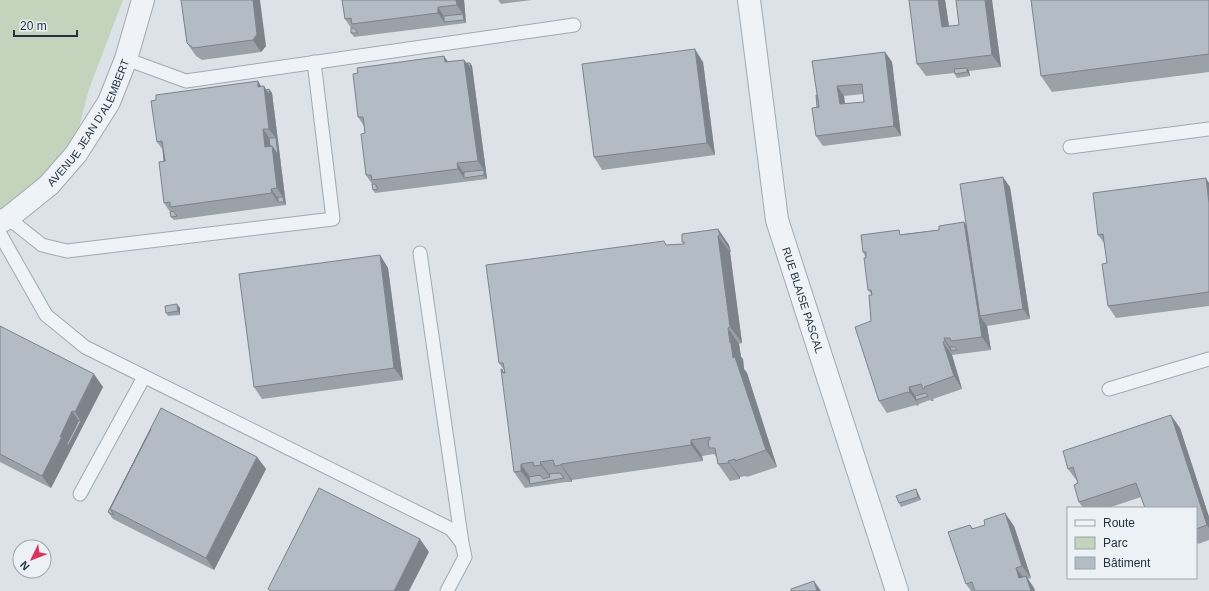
<svg xmlns="http://www.w3.org/2000/svg" width="1209" height="591" font-family="Helvetica,sans-serif">
	<style>
		.green { fill: #c4d3bc }
		.lines { fill: none; stroke-linecap: round; stroke-linejoin: round }
		.service-casing { stroke: #a1a9b2; stroke-width: 15 }
		.minor-casing { stroke: #a1a9b2; stroke-width: 24 }
		.service { stroke: #eff2f6; stroke-width: 13 }
		.minor { stroke: #eff2f6; stroke-width: 22 }
		.wall { fill: #9aa1a9; fill-rule: evenodd }
		.shaded-wall { fill: #7d838a }
		.building { fill: #b3bbc5; stroke: #7d838a; fill-rule: evenodd }
		.labels { text-anchor: middle; stroke-width: 3; stroke-linejoin: round; paint-order: stroke }
		.street-label { font-size: 11px; fill: #243140; stroke: #ecf1f5 }
	</style>
	<rect width="100%" height="100%" fill="#dce2e8"/>
	<path class="green" d="M0,0H123L89,89L78,131L46,176L0,212Z"/>
	<g class="lines">
		<g class="service-casing">
			<g id="service">
				<path d="M126,59L186,81L574,25"/>
				<path d="M1070,147L1209,129"/>
				<path d="M8,218L42,245L67,251L333,219L314,62"/>
				<path d="M0,234L46,315L85,347L451,529L462,543L465,557L447,591"/>
				<path d="M420,253L462,543"/>
				<path d="M1109,389L1209,359"/>
				<path d="M80,494L144,377"/>
			</g>
		</g>
		<g class="minor-casing">
			<g id="minor">
				<path id="s1" d="M749,0L777,220L897,591"/>
				<path id="s2" d="M0,222L8,218L49,185L76,154L109,102L126,59L143,0"/>
			</g>
		</g>
		<use href="#service" class="service"/>
		<use href="#minor" class="minor"/>
	</g>
	<g class="wall">
		<path d="M181,0L266,46L261,52L202,60L196,56L187,43Z"/>
		<path d="M342,0H464L466,23L354,37L351,33V28L345,19Z"/>
		<path d="M498,0H532L501,4Z"/>
		<path d="M909,0H945L949,26L959,25L956,0H992L1001,67L969,71L970,76L957,78L954,73L926,76L917,64Z"/>
		<path d="M1209,0V72L1052,92L1041,76Z"/>
		<path d="M885,52L892,62L901,136L823,146L816,136L817,107V95ZM863,94L864,102L845,104L844,96Z"/>
		<path d="M444,56L448,62L464,60L467,63H470L472,66L487,179L375,193L373,190L372,184L366,175L365,133L364,126L358,117V73Z"/>
		<path d="M703,62L715,155L602,170L594,157Z"/>
		<path d="M258,81L261,87L266,90L269,89L272,93L286,205L174,220L171,217L170,212L164,203V161L163,150L157,142Z"/>
		<path d="M1209,183V306L1116,318L1108,306L1107,263L1104,243L1098,235Z"/>
		<path d="M1010,187L1030,319L987,326L991,350L952,355L962,389L933,399L934,401H931L930,400L919,404V405L917,406L916,405L887,413L879,401L871,321L872,295L868,290L866,258L863,252L902,234L939,230L964,222L966,225Z"/>
		<path d="M718,229L729,245L731,252H730L742,343L739,344L741,357L743,359L744,369L747,373L777,467L747,477L746,476L740,477V479L730,481L718,464L717,458L714,454L702,456L703,461L572,480V482H566L525,488L514,472L502,369L505,373L504,370L499,363L667,245L684,244L682,242Z"/>
		<path d="M380,255L388,268L403,380L262,399L254,387Z"/>
		<path d="M180,308V315L168,316L166,313Z"/>
		<path d="M0,326L103,387L51,488L0,462Z"/>
		<path d="M161,408L257,457L266,469L214,570L113,519L108,512Z"/>
		<path d="M1180,428L1209,517V540L1198,544L1196,540V508L1141,497L1108,508H1083L1079,502L1077,481L1068,469Z"/>
		<path d="M918,493L921,500L901,507L899,503Z"/>
		<path d="M970,525L973,529L1014,526L1031,578L1028,579L1034,588L1035,591H971L966,584Z"/>
	</g>
	<g class="shaded-wall">
		<path d="M253,0H260L266,46L261,52L253,40Z"/>
		<path d="M456,0H464L466,23L464,20L463,14L457,5Z"/>
		<path d="M938,0H945L951,40L942,27Z"/>
		<path d="M985,0H992L1001,67L992,55Z"/>
		<path d="M438,7L446,20L444,22L447,26L438,13Z"/>
		<path d="M695,49L703,62L715,155L707,143Z"/>
		<path d="M885,52L892,62L901,136L894,126Z"/>
		<path d="M444,56L453,69L445,62Z"/>
		<path d="M464,60L471,69L470,63L472,66L487,179L484,175V170L478,161Z"/>
		<path d="M967,68L969,71L970,76L967,72Z"/>
		<path d="M258,81L264,91V86L270,95L269,89L272,93L286,205L284,202L283,197L277,188L265,147L263,129L272,142L276,138L269,129L258,87Z"/>
		<path d="M837,86L844,96L846,114L840,104Z"/>
		<path d="M457,163L466,176L464,178L458,169Z"/>
		<path d="M1003,177L1010,187L1030,319L1023,309Z"/>
		<path d="M1206,178L1209,183V203Z"/>
		<path d="M271,189L280,201L278,202L272,193Z"/>
		<path d="M964,222L973,235L980,316L987,326L991,350L982,337Z"/>
		<path d="M718,229L729,245L731,252L720,235Z"/>
		<path d="M718,236L730,252L742,343L730,327Z"/>
		<path d="M380,255L388,268L403,380L394,368Z"/>
		<path d="M177,304L180,308V315L178,311Z"/>
		<path d="M728,328L739,344L741,357L743,359L744,369L747,373L777,467L766,450L733,358L730,343Z"/>
		<path d="M944,338L952,350H951L953,354L945,341Z"/>
		<path d="M943,342L952,355L962,389L954,376Z"/>
		<path d="M94,374L103,387L51,488L42,476L72,411L80,422L81,421L75,412Z"/>
		<path d="M909,387L918,400H916L919,405L910,393Z"/>
		<path d="M1171,415L1180,428L1209,517V528L1207,525Z"/>
		<path d="M691,440L702,456L703,461L691,445Z"/>
		<path d="M257,457L266,469L214,570L206,558Z"/>
		<path d="M728,461L740,477V479L729,463Z"/>
		<path d="M540,462L552,478L553,481L541,465Z"/>
		<path d="M521,464L532,480L530,484L533,487L521,471Z"/>
		<path d="M561,464L572,480V482L561,465Z"/>
		<path d="M916,489L918,493L921,500L918,497Z"/>
		<path d="M1005,513L1014,526L1031,578L1022,566Z"/>
		<path d="M420,539L429,552L409,591H394Z"/>
		<path d="M1016,568L1025,580L1019,578Z"/>
		<path d="M1026,576L1034,588L1035,591H1031Z"/>
		<path d="M814,581L821,591H817Z"/>
	</g>
	<g class="building">
		<path d="M181,0H253L257,34L253,40L193,48L187,43Z"/>
		<path d="M342,0H456L457,5L438,7V13L352,24L351,18L345,19Z"/>
		<path d="M909,0H938L942,27L959,25L956,0H985L992,55L917,64Z"/>
		<path d="M1031,0H1209V54L1041,76Z"/>
		<path d="M463,14L464,20L444,22V16Z"/>
		<path d="M351,28H354L358,33H351Z"/>
		<path d="M695,49L707,143L594,157L582,64Z"/>
		<path d="M885,52L894,126L816,136L812,108L819,107L812,61ZM862,84L864,102L840,104L837,86Z"/>
		<path d="M444,56L445,62L464,60L478,161L457,163L458,169L372,180L371,175H366L361,134L365,133L363,117H358L353,74L358,73L357,68Z"/>
		<path d="M467,63H470L471,69Z"/>
		<path d="M967,68V72L955,74L954,69Z"/>
		<path d="M258,81V87L264,86L269,129H263L265,147L272,146L277,188L271,189L272,193L170,207V202L164,203L159,162L165,161L162,141L157,142L151,101L156,100V95Z"/>
		<path d="M269,89L270,95L266,90Z"/>
		<path d="M816,95H817L819,107H817Z"/>
		<path d="M269,138H276L278,155L272,146H270Z"/>
		<path d="M163,150L165,161H164Z"/>
		<path d="M484,170V175L464,178V172Z"/>
		<path d="M1003,177L1023,309L980,316L960,184Z"/>
		<path d="M1206,178L1209,203V292L1108,306L1102,264L1107,263L1103,234L1098,235L1093,193Z"/>
		<path d="M372,184H375L378,189L373,190Z"/>
		<path d="M278,197H283L284,202H278Z"/>
		<path d="M173,211L177,216L171,217L170,212Z"/>
		<path d="M964,222L982,337L951,341L950,338H944L945,341L943,342L954,376L924,387L925,388L923,389L921,384L909,387L910,393H908V392L879,401L855,327L871,321L869,295H872L871,290H868L864,258H866V252H863L861,235L899,230L900,235L939,230V226Z"/>
		<path d="M718,229L720,235L718,236L730,327L728,328L730,343H731L733,358L735,357L766,450L735,461V459L728,461L729,463L718,464L715,448H709L708,440H710V437L691,440V445L561,464V465L555,466L553,460L540,462L541,465L534,466L533,462L521,464V471L514,472L501,369H502L503,373H505L503,363H499L486,265L664,241L666,245L684,244V242H682V234Z"/>
		<path d="M380,255L394,368L254,387L239,274Z"/>
		<path d="M177,304L178,311L166,313L165,306Z"/>
		<path d="M0,326L94,374L75,412L72,411L60,437H62L42,476L0,454Z"/>
		<path d="M950,347H955L957,350H951Z"/>
		<path d="M926,393L928,396L916,400L915,396Z"/>
		<path d="M161,408L257,457L206,558L110,509Z"/>
		<path d="M1171,415L1207,525L1196,529V508H1145L1136,483L1079,502L1074,485L1078,483L1073,467L1068,469L1063,451Z"/>
		<path d="M79,420L81,421L68,446L67,444Z"/>
		<path d="M151,429L110,509L114,515L108,512Z"/>
		<path d="M560,473L564,478L530,484L529,477L540,475L543,479L550,477L549,474Z"/>
		<path d="M319,488L420,539L394,591H271L268,589Z"/>
		<path d="M916,489L918,497L899,503L896,496Z"/>
		<path d="M1005,513L1022,566L1016,568L1019,578L1026,576L1031,591H975L972,582L966,584L948,532L970,525L972,529L985,525L984,520Z"/>
		<path d="M814,581L817,591H791V589Z"/>
	</g>
	<g class="labels">
		<g class="street-label">
			<text dy="4" stroke="none"><textPath href="#s2" startOffset="136">AVENUE JEAN D'ALEMBERT</textPath></text>
			<text dy="4" stroke="none"><textPath href="#s1" startOffset="306">RUE BLAISE PASCAL</textPath></text>
		</g>
	</g>
	<rect x="1067" y="507" width="130" height="72" fill="#ecf1f5" stroke="#9ca4ad"/>
	<rect x="1075" y="520" width="20" height="6" fill="#eff2f6" stroke="#9ca4ad"/>
	<text x="1103" y="527" font-size="12" fill="#243140">Route</text>
	<rect x="1075" y="537" width="20" height="12" fill="#c4d3bc" stroke="#9ca4ad"/>
	<text x="1103" y="547" font-size="12" fill="#243140">Parc</text>
	<rect x="1075" y="557" width="20" height="12" fill="#b3bbc5" stroke="#9ca4ad"/>
	<text x="1103" y="567" font-size="12" fill="#243140">Bâtiment</text>
	<g transform="translate(32 559) rotate(227)"><circle r="19" fill="#ecf1f5" stroke="#9ca4ad"/>
	<path d="M0-3L7 15L0 10L-7 15Z" fill="#db335b"/>
	<text y="-6" font-size="11" font-weight="bold" text-anchor="middle" fill="#243140">N</text>
	</g>
	<path d="M14 30v6h63v-6" fill="none" stroke="#243140" stroke-width="2"/>
	<text x="20" y="30" font-size="12" fill="#243140" stroke="#ecf1f5" stroke-width="3" paint-order="stroke">20 m</text>
</svg>
